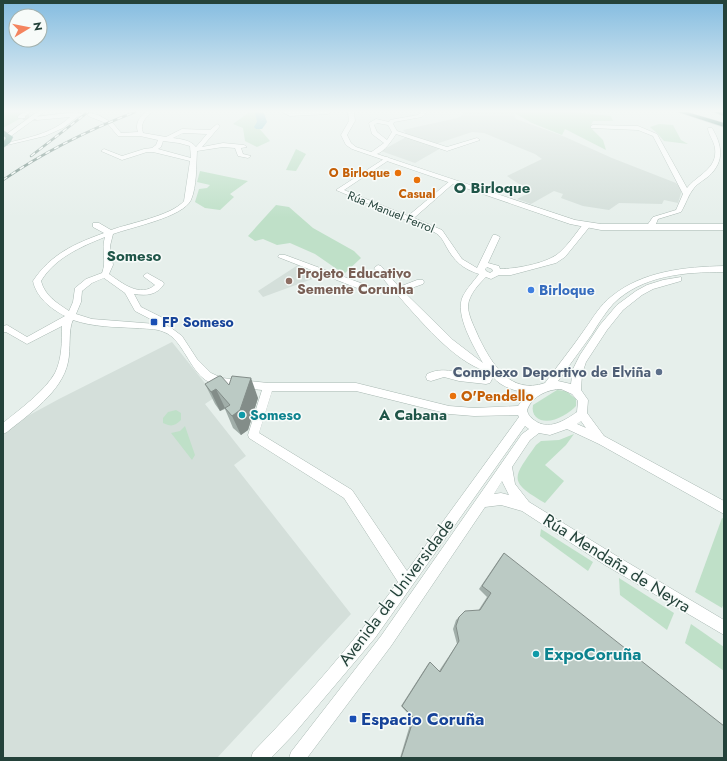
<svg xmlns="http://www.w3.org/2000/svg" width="727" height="761" font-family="Jost,sans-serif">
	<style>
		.built { fill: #d4dfda }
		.green { fill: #bfe0c8 }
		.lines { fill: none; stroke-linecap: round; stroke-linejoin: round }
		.river { fill: #8ec9d4; fill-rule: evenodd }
		.minor-tunnel { stroke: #bfccc8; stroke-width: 6; stroke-dasharray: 6 3; stroke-linecap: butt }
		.minor-casing { stroke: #a8b8b2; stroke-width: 1 }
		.tertiary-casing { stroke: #a8b8b2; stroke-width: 1 }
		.primary-casing { stroke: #c2cac8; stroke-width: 1 }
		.motorway-casing { stroke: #c2cac8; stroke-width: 1 }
		.minor { fill: #fff; fill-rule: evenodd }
		.tertiary { fill: #fff; fill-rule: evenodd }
		.primary { fill: #6aa596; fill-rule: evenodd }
		.motorway { fill: #2f6f62; fill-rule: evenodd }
		.rail-casing { stroke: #5f7d75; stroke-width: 2.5 }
		.rail { stroke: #f7fbf9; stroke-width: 1.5; stroke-dasharray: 5; stroke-linecap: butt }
		.wall { fill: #a1aea9 }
		.shaded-wall { fill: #838d89 }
		.building { fill: #bbcac4; stroke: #838d89 }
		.food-dot { fill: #e8710a; stroke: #f7fbf9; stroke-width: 1.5 }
		.education-dot { fill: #8d6e63; stroke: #f7fbf9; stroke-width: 1.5 }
		.shop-dot { fill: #3f7fe0; stroke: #f7fbf9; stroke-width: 1.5 }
		.transit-dot { fill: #1a4fb4; stroke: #f7fbf9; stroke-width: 1.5 }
		.service-dot { fill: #5c6f8a; stroke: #f7fbf9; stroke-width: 1.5 }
		.culture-dot { fill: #0f9aa8; stroke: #f7fbf9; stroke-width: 1.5 }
		.labels { text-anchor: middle; stroke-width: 3; stroke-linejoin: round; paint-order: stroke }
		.far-food-label { font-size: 12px; font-weight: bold; fill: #c56008; stroke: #f7fbf9; text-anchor: end }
		.far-street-label { font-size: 12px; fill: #24423a; stroke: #f7fbf9 }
		.education-label { font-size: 14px; font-weight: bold; fill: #785e54; stroke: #f7fbf9; text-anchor: start }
		.shop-label { font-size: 14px; font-weight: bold; fill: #366cbe; stroke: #f7fbf9; text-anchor: start }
		.transit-label { font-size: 14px; font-weight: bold; fill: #164399; stroke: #f7fbf9; text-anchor: start }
		.service-label { font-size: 14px; font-weight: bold; fill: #4e5e75; stroke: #f7fbf9; text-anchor: end }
		.food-label { font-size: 14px; font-weight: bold; fill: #c56008; stroke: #f7fbf9; text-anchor: start }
		.culture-label { font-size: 14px; font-weight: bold; fill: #0d838f; stroke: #f7fbf9; text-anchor: start }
		.far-district-label { font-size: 15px; font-weight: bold; fill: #1f5548; stroke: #f7fbf9 }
		.neighbourhood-label { font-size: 15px; font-weight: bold; fill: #1f5548; stroke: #f7fbf9 }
		.near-street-label { font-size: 17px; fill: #24423a; stroke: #f7fbf9 }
		.near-culture-label { font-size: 17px; font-weight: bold; fill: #0d838f; stroke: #f7fbf9; text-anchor: start }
		.near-transit-label { font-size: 17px; font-weight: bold; fill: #164399; stroke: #f7fbf9; text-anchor: start }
	</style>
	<rect width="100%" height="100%" fill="#e6efeb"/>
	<g class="built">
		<path d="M462,112H513L516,119L563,136L612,158L676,183L682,190L678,203L664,200L662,204L619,203L609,210L583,206L561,198L563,194L554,191L531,204L517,199L531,192L507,176L542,159L535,154L484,133L472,132L436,144L441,148L415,163L381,151L408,136L403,130L457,118L463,115Z"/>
		<path d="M298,265L326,274L263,297L258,291Z"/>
		<path d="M172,342L208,387L227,389L205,404L246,456L234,465L351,614L217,758H3V433L24,418L59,399Z"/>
	</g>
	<g class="green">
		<path d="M3,112H32L3,128Z"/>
		<path d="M259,112L261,122L258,127L270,141L257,147L245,141L243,128L233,124L248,113Z"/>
		<path d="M513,112H572L611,116L613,121H593L590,127L603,140L606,150L565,129L562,135L532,123Z"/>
		<path d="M659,124L673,125L681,140L688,144L664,141L657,133L650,127Z"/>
		<path d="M296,149L306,154L296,171L286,170Z"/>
		<path d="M200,171L248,181L230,194L234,197L220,210L205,208L195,202L199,189L207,188L210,185L197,182Z"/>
		<path d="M276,205L289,207L313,228L354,251L361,258L344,274L315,254L290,243L277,245L263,239L255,241L248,236Z"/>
		<path d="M557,390L566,391L576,399V406C568,415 547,427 536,417C533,414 532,410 533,405Z"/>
		<path d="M176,410L181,413V420C175,426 171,427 163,423V418L168,412Z"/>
		<path d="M185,426L195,455L192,460L171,433L180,431Z"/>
		<path d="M574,434L566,445L545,465L564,481L545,503C507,481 513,478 536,445L541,441L559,440Z"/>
		<path d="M722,518L724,519V603L722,608L695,592Z"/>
		<path d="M541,529L593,562L588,571L540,536Z"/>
		<path d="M619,578L674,613L667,630L620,595Z"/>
		<path d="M691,624L724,647V671L685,643Z"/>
	</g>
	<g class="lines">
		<path class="river" d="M255,112L264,113L267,122L262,129H256L254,127L257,122Z"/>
		<path class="minor-tunnel" d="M23,117L37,118"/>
		<g class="minor-casing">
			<g id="minor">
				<path d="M25,112H31L25,116V118H18V116Z"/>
				<path d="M77,112L84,115L77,117L63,128L45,136L3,146V144C26,138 52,134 70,117L37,120L35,119V117Z"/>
				<path d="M146,112H152C145,118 140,123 143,133L166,137L182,129L210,130L217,124L220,126L202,147L223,143L244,145L247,147L241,148L243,154L251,156L248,158L238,156L235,148L223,147L197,151C196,166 197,186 191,200C183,217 132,227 113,234L110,246L113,265L109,274C122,283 140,298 155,285L143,276L147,273L163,282L164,284C157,295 147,296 134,294L141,307L163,318L165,325L170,327L182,336L197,359L211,373L222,378L268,383H356L449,406L474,408L518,406L528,393C515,391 501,387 493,377L490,383L486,384L459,381L444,377L431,381L427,380L426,377L427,374C448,364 462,378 485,373L486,371C454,362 418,318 396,293H370L278,257L279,255H285L374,288H391L374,268L378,265L381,266L399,287L417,280H423L424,282L423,284L403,291L453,340L483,363C474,347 454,314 463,296C467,288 474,281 479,274C463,269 454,261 446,246C443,240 440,235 434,232L336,190L387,157L389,158V160L344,190L408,216L451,180H455V182L414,218L442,230L462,259L477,268L493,235H496L500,237L488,263L499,266L500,269C516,269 549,263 560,252C569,244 576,233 584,223H590L591,225L565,257L556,263L511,275H499L491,279L486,277C479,284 469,294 468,306C468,316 475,328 479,338C492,364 510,395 545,383C558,365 572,348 585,329C593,318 600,305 612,296C643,271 685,267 724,266V272C685,272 642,275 613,304C605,313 598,324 592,334C581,350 569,365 558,381L571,384L573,369L580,355L600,325L617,305L636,291L647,285L663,280L681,277V281L653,289L642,295L623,310L607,330L586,362L582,374L581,390L588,400L587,413L604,436L724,501V514L599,444L567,429L550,435L539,433L530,440L512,467L515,484L529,502L615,555L724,620V635L605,565L522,511L501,505L485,507L391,646L307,758H289L291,752L381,636L522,434L529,429L525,426L375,638L293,735L271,758H251L253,752C305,699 354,642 398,582L344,498L249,438L248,435L262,390C244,388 217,390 203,378C188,365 181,338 164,332C155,328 145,329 136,328C115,327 93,327 73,320C68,329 71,350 68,362C62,392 29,414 7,432L3,434V423C19,410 45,391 55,373C62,359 62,341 62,326L27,344L6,332H3V326L7,325L27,337L65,316C51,309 36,297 33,281C51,254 74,244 104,233L93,227V223H99L111,230C130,223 171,216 184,201L190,161L153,152H147L122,160L101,151L104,149L122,156L144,149L152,148L156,145L158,140L140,136H118L107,123L112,122L121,133L138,132C135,124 139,117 146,112ZM183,133L207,134L196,147C191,140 180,139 173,138ZM163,141L179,143L190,146L191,158L158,149L161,147ZM105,237C101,250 107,261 102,273L86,279L75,288L73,302L69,311C57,303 45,296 41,281C55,258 80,247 105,237ZM487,267L492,269L493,271L490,273L486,271L485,269ZM104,278L125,293L135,311L156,322V324L92,319L76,314L81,302L82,291L92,283ZM561,389L572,394L578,401L577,412C564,421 548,431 534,420C530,417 528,415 527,410C532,396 548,389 561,389ZM272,391H356L449,414L474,416L518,415L519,417L407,571L352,490L259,433ZM581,421L586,428L577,424ZM502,481L509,495L501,493L494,494Z"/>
				<path d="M282,112H331L328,114L290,116Z"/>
				<path d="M421,112H427L422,117L394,122L393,124L397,131L447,147L477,138L480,140L447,151L396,134C390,143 382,156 370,155V153L384,143L372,134L369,123L376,119L389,122L390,120L418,115ZM377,123L388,125L392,132L387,140L377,132L374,125Z"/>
				<path d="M90,113L98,115L109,121L106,123L88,116V114Z"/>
				<path d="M593,125L638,126L657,134L687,188C697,175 718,169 715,148C714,141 708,134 708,128H712C722,145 725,161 709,176C704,180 698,183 694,188C688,195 686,204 681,212L658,219L656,224L658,227L654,229H651L648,224L653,217L676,210L683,194L653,136L638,130L591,128V126Z"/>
			</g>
		</g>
		<g class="tertiary-casing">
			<g id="tertiary">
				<path d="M37,112H44L11,136H7V134Z"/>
				<path d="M348,112H354L355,121L347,135L351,143L356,147L575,220L601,224H724V230H601L570,224L352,149L346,145L341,135L349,121Z"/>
			</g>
		</g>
		<g class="primary-casing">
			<path id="primary" d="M3,130L13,137L10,143L3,148V143L6,138L3,135Z"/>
		</g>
		<g class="motorway-casing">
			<g id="motorway">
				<path d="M678,112H687L724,123V127Z"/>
				<path d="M714,112H724V116Z"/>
			</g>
		</g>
		<use href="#minor" class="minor"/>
		<use href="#tertiary" class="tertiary"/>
		<use href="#primary" class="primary"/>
		<use href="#motorway" class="motorway"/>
		<g class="rail-casing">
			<g id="rail">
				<path d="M31,156L88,112"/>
				<path d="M3,180C44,152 88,130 135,112"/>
			</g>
		</g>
		<use href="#rail" class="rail"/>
	</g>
	<g class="wall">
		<path d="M205,384L229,385L258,398L248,430L241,435L233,428L225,409L220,411L215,404Z"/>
		<path d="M504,553L724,758H400L412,718L401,706L428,664L430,662L439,671L457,644L453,629L456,620L459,617L478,611L487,597L479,589L500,558Z"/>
	</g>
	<g class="shaded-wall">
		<path d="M251,378L258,398L248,430L241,435L232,416Z"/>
		<path d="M216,389L225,408L220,411L211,392Z"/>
	</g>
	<g class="building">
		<path d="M219,376H221L229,385L232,376L251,378L240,410L232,416L225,408L230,405L216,389L211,392L205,384Z"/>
		<path d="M504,553L724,726V758H401L414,718L402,706L430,662L440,672L459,641L456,626L459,617L465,611L480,610L491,593L482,586Z"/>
	</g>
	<linearGradient id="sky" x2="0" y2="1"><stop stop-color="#84bce0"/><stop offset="0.51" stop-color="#f4f8f6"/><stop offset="1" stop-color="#f4f8f6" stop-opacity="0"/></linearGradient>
	<rect width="727" height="218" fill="url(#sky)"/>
	<g class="food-dot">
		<circle cx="398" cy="173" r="4"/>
		<circle cx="417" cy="180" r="4"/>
		<circle cx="453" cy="396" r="4"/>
	</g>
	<circle class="education-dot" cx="289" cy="281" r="4"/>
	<circle class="shop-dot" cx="531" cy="290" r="4"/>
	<g class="transit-dot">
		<rect x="150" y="318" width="8" height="8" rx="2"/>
		<rect x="349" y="715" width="8" height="8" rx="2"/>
	</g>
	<circle class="service-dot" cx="659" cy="372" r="4"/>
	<g class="culture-dot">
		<circle cx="242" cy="415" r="4"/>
		<circle cx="536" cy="654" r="4"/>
	</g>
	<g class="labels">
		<g class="far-food-label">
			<text x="390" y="177">O Birloque</text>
			<text x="417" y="198" text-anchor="middle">Casual</text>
		</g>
		<g class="far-street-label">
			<text transform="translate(391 212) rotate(22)" y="4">Rúa Manuel Ferrol</text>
		</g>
		<g class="education-label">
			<text x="297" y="278">Projeto Educativo<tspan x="297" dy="16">Semente Corunha</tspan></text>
		</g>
		<g class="shop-label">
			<text x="539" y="295">Birloque</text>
		</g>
		<g class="transit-label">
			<text x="162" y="327">FP Someso</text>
		</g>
		<g class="service-label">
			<text x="651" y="377">Complexo Deportivo de Elviña</text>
		</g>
		<g class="food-label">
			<text x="461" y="401">O'Pendello</text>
		</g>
		<g class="culture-label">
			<text x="250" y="420">Someso</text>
		</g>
		<g class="far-district-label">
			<text x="492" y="193">O Birloque</text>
			<text x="134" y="261">Someso</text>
		</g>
		<g class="neighbourhood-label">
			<text x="413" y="420">A Cabana</text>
		</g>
		<g class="near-street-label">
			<text transform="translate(617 563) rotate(32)" y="6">Rúa Mendaña de Neyra</text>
			<text transform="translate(396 592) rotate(-53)" y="6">Avenida da Universidade</text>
		</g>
		<g class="near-culture-label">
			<text x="544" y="660">ExpoCoruña</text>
		</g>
		<g class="near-transit-label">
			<text x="361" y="725">Espacio Coruña</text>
		</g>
	</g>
	<rect width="727" height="761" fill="none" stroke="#24423a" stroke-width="8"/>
	<g transform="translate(28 28) rotate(80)"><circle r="19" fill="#f7fbf9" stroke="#a3b1ad"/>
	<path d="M0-3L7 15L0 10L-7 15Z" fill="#f4845f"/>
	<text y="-6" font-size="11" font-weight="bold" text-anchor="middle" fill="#24423a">N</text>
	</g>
</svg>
